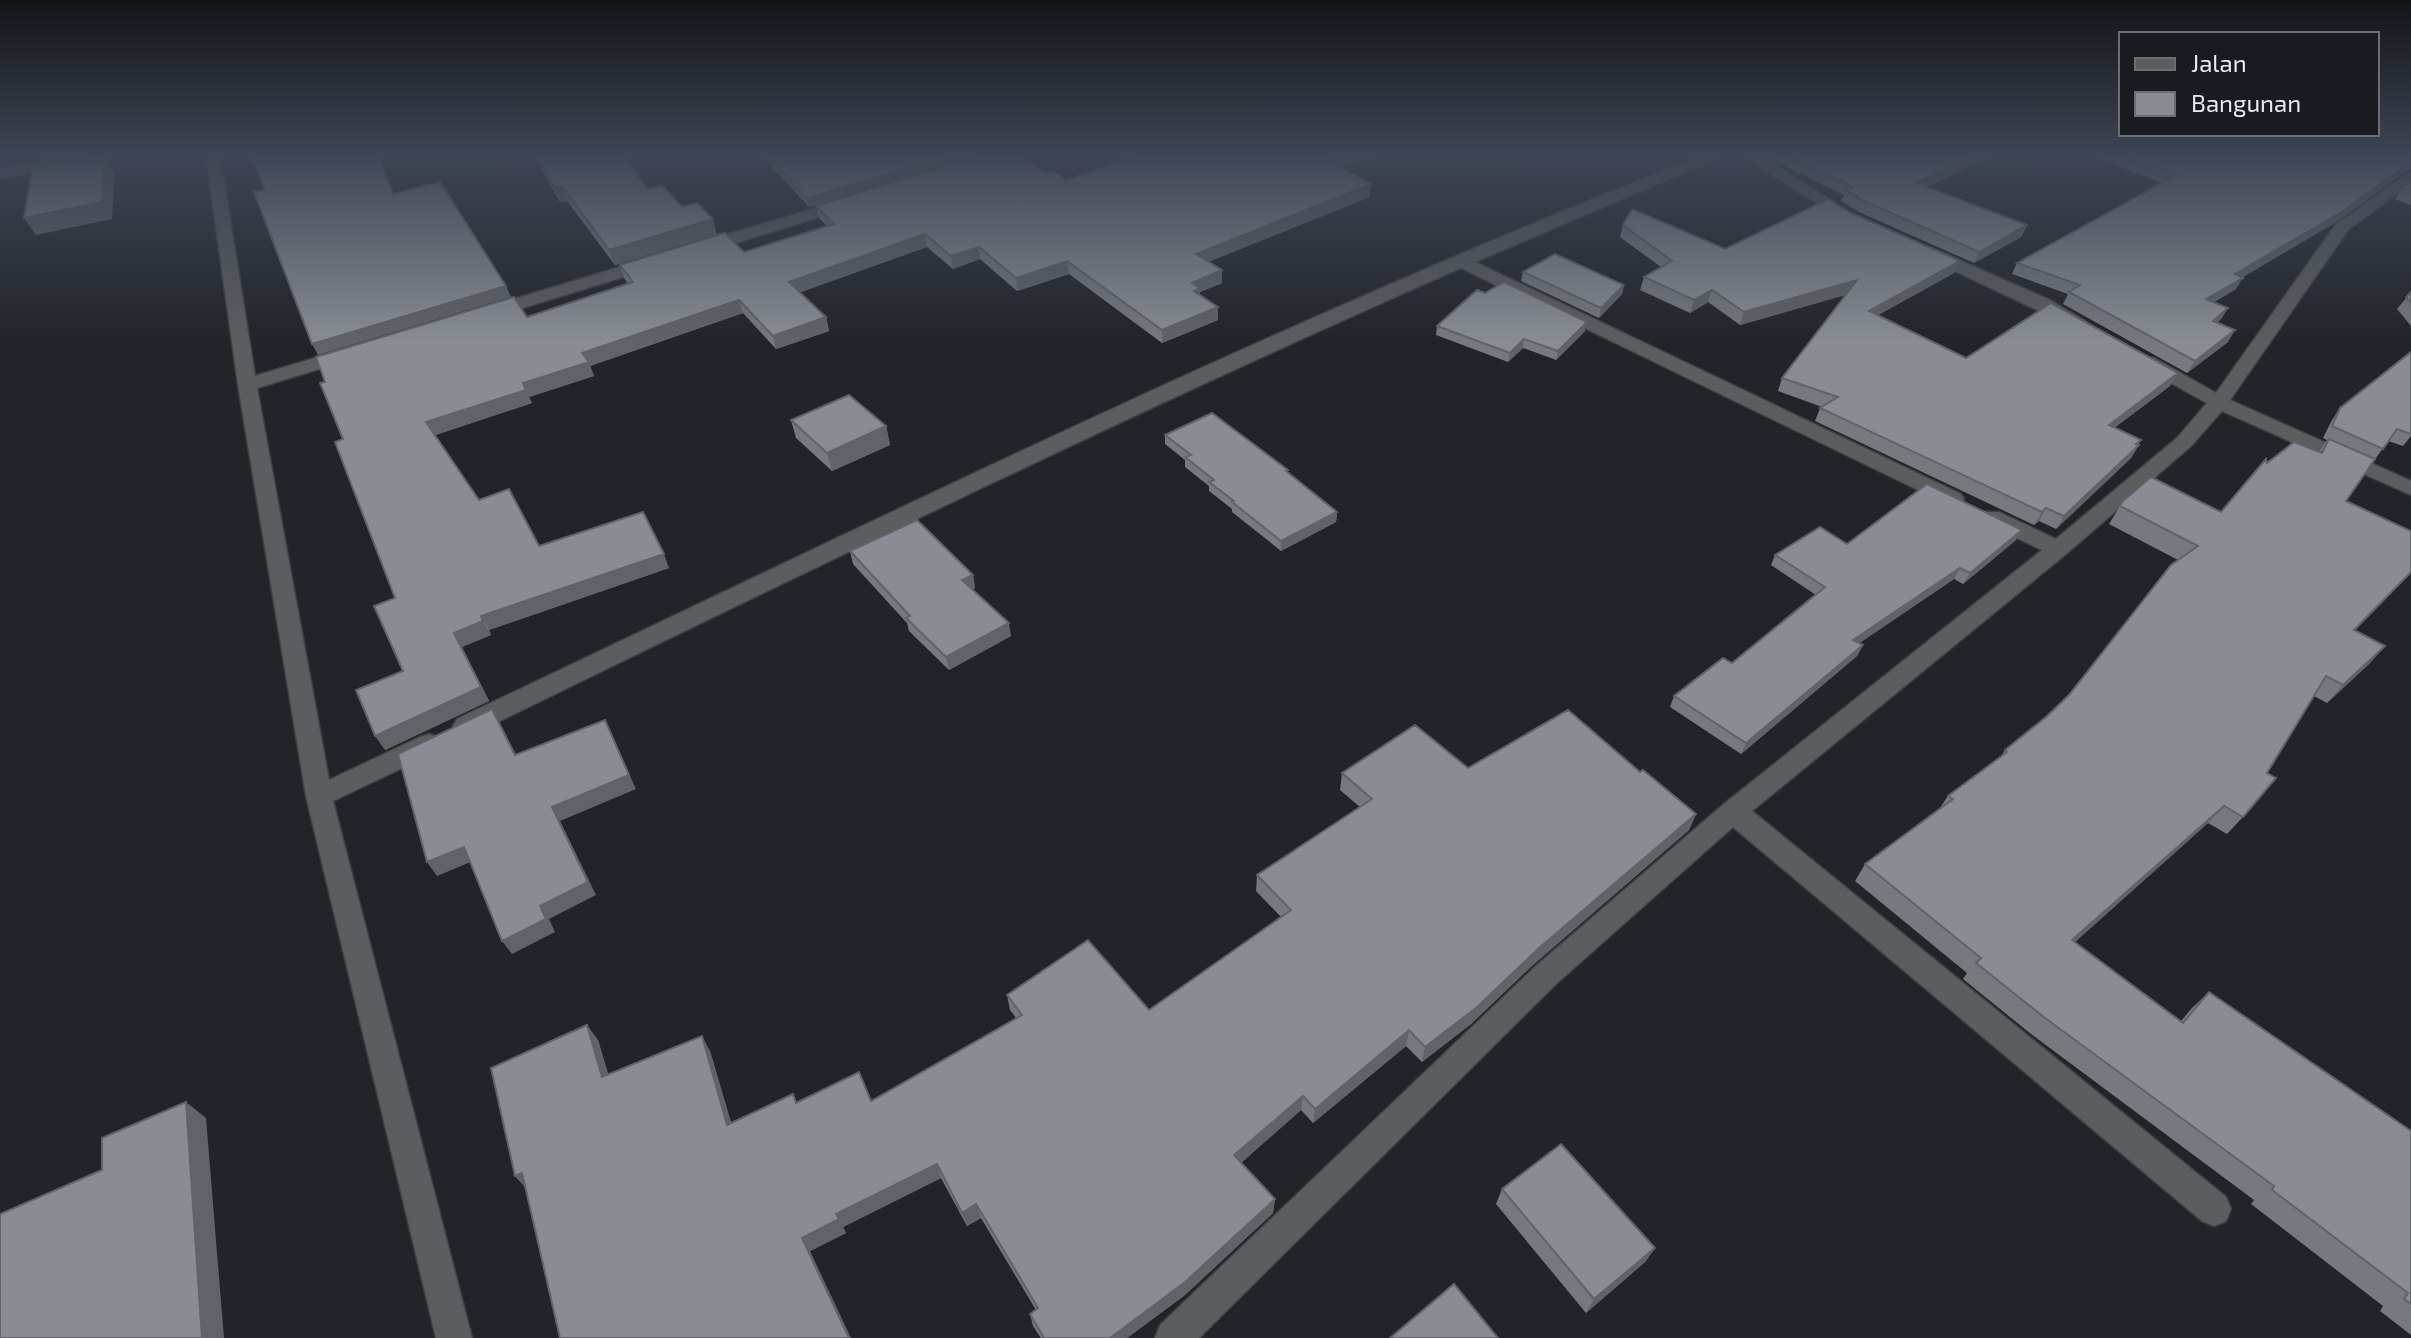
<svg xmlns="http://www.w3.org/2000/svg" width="2411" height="1338" font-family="'Exo 2',sans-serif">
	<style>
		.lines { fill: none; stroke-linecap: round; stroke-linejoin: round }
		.minor-casing { stroke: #3e4045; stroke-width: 3 }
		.minor { fill: #5b5d5f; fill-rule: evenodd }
		.wall { fill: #76797e }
		.shaded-wall { fill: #606367 }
		.building { fill: #898d93; stroke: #606367; stroke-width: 2 }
	</style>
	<rect width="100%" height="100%" fill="#222429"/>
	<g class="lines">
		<g class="minor-casing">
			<g id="minor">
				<path d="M73,155H104L97,159L0,179V169Z"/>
				<path d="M206,155H220L255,376L348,348L357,354L355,358L257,388L329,780L420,737L429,734L438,737L442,744L438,751L333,801L472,1338H436L306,796L238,385Z"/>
				<path d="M1704,155H1725L1475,262L1961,494L1964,499L1961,504H1947L1461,268C1128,414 802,574 475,733L466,735L457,733L453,726L457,719C869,524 1279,320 1704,155Z"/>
				<path d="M1740,155H1758L1856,216L1848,221L1842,219Z"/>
				<path d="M2411,171V183L2348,230L2230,400L2411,481V495L2222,411L2191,446L2066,554L1752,811L2226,1197L2231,1209L2226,1221L2214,1226L2202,1221L1733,827L1556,984L1199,1338H1155L1160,1325L1536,966L1724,804L2042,550L1983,522L1980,517L1983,512H1999L2056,539L2177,438L2207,403L2140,366L2138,362L2140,358H2154L2216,393L2336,224Z"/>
				<path d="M849,198L857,203L855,206L707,252H695L693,248L695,244Z"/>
				<path d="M1929,247L2050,300L2086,322L2077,327L2071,326L1923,256L1921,252L1923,248Z"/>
				<path d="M650,258L656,259L658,263L656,267L493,317H481L478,313L481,309Z"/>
			</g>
		</g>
		<use href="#minor" class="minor"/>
	</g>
	<g class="wall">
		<path d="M534,155H625L647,189L682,207L717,234L615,265L567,201L560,202Z"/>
		<path d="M761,155H1019L1045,173L1066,180L1379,155L1341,167L1370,197L1209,261L1222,270V283L1200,292V295L1218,320L1162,343L1069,274L1017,291L980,259L953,269L927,247L800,292L826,317L829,331L776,349L743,313L590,366L594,376L529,397L532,403L435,435L479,500L539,546L669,568L489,630L491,635L462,647L489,701L385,750L403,671L395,598L343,439L527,317L628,284L624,278L620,265L744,252L827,226L819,218L816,206L889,183L809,207Z"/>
		<path d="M1774,155H1993L1927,187L2027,225L2021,237L1974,263L1859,212L1841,201L1844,195L1773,160Z"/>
		<path d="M2088,155H2411V169H2409L2333,224L2242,277L2236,289L2214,302L2228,308L2221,319L2217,323L2228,342L2187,373L2063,304L2068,294L2012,274L2017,263L2162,183Z"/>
		<path d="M2411,181V205L2395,199L2402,188Z"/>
		<path d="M1623,225L1725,249L1954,273L1878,315L1966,358L2170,386L2115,427L2139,445L2131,458L2056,529L2039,521L2034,525L1815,421L1820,408L1822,407L1778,391L1782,378L1847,294L1740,325L1708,302L1690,313L1640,290L1644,277L1661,267L1620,237Z"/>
		<path d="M1523,272L1624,285L1622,294L1599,318L1521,281Z"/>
		<path d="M2411,292V326L2397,309Z"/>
		<path d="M1437,326L1585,331L1556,360L1523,348L1508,362L1436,335Z"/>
		<path d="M2411,352V436L2403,446L2388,441L2346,501L2355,630L2385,646L2369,664L2327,703L2314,696L2267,773L2243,817L2227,834L2208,823L2075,942L2181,1021L2192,1008L2209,992L2411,1131V1335L2380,1311L2383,1306L2251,1204L2254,1200L2031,1034L1963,979L1967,973L1855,881L1865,864L1939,809L1948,796L2000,758L2005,750L2046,717L2069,695L2178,560L2109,524L2123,501L2221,512L2267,463L2319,452L2327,440L2323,438L2332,420L2340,408Z"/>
		<path d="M791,420L886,426L890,445L832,471L796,438Z"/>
		<path d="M1165,435L1288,473L1337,512L1336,522L1281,551L1232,512V509L1209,491V486L1185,467V460L1165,444Z"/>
		<path d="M2016,540L1963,584L1954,579L1859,643L1863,645L1857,656L1741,754L1670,707L1674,696L1732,663L1816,595L1771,565L1775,555L1847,544Z"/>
		<path d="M850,551L973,575L975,588L972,590L1011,636L949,670L909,631L907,623L853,564Z"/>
		<path d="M1468,768L1640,772L1696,814L1689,830L1534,964L1471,1024L1422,1062L1406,1046L1313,1123L1301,1110L1241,1163L1275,1199L1273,1213L1185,1295L1127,1338H1041L1033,1326L1030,1314L1036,1310L981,1218L967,1226L941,1178L843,1227L846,1233L810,1251L525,1187L515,1176L598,1040L608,1074L710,1051L731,1123L793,1094L797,1103L871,1101L1016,1018L1010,1010L1007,995L1149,1010L1281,917L1256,891L1257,875L1360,807L1340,790L1342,773Z"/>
		<path d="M1502,1189L1655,1248L1645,1262L1586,1313L1496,1204Z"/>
	</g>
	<g class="shaded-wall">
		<path d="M105,155L115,172L112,219L36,235L24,218Z"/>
		<path d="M956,155H986L809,207L807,198Z"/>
		<path d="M1341,155H1379L1327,171V159Z"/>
		<path d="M1975,155H1993L1912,194L1916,183Z"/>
		<path d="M2411,162V166L2409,169L2333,224L2228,286L2235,274Z"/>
		<path d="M1371,184L1370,197L1196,267V254Z"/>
		<path d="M562,186L567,201L560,202L554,187Z"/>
		<path d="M713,219L717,234L615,265L609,250Z"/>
		<path d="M2027,225L2021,237L1974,263L1979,252Z"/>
		<path d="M925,234L927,247L793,295L789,282Z"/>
		<path d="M979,247L980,259L953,269L951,256Z"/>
		<path d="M1067,261L1069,274L1017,291L1016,278Z"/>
		<path d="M1960,261L1954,273L1864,323L1869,311Z"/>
		<path d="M1222,270V283L1200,292V301L1192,283Z"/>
		<path d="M2243,278L2236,289L2199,311L2206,299Z"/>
		<path d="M1857,280L1853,293L1740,325L1744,312Z"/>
		<path d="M1624,285L1622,294L1599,318L1601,308Z"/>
		<path d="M506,286L511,297L318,355L312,344Z"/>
		<path d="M1712,290L1708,302L1690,313L1694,300Z"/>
		<path d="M739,300L743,313L590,366L594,376L529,397L532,403L433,436L426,422L582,353Z"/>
		<path d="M1218,307V320L1162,343V330Z"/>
		<path d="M2228,308L2221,319L2205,333L2213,321Z"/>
		<path d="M826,317L829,331L776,349L773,336Z"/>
		<path d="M1587,322L1585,331L1556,360L1558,351Z"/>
		<path d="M2235,330L2228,342L2187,373L2195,361Z"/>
		<path d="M1524,339L1523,348L1508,362L1510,353Z"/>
		<path d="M2178,373L2170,386L2101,438L2109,425Z"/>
		<path d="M886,426L890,445L832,471L827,453Z"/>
		<path d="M2141,440L2131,458L2056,529L2064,516Z"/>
		<path d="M2046,508L2039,521L2034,525L2042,512Z"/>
		<path d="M1337,512L1336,522L1281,551V541Z"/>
		<path d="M2022,530L2016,540L1963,584L1970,573Z"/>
		<path d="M664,554L669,568L489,630L481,616Z"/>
		<path d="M1960,568L1954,579L1848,651L1853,640Z"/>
		<path d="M2411,572V573L2339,647L2354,630Z"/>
		<path d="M973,575L975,588L964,594L962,580Z"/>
		<path d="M483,621L491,635L462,647L489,701L385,750L375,736L454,633Z"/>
		<path d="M1009,623L1011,636L949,670L946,657Z"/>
		<path d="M1863,645L1857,656L1741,754L1746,743Z"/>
		<path d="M2385,646L2369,664L2327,703L2343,685Z"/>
		<path d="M492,709L500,723L523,769L515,755Z"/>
		<path d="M605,720L636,789L560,821L596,895L549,919L555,932L512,954L502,941L540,906L552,807Z"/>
		<path d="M2224,806L2208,823L2058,957L2072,940Z"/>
		<path d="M1696,814L1689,830L1534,964L1471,1024L1422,1062L1425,1047Z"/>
		<path d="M464,847L473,861L437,876L427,862Z"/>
		<path d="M587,1025L598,1040L613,1091L602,1077Z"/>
		<path d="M1409,1030L1406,1046L1313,1123L1315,1109Z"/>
		<path d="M702,1036L710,1051L736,1139L727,1125Z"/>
		<path d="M1303,1096L1301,1110L1234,1169V1155Z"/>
		<path d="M186,1102L206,1118L224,1338H202Z"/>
		<path d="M937,1164L941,1178L843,1227L846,1233L810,1251L851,1338H849L802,1238L836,1214Z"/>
		<path d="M522,1173L528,1190L515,1176Z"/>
		<path d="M1275,1199L1273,1213L1185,1295L1127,1338H1110Z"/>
		<path d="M976,1204L981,1218L967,1226L962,1213Z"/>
		<path d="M1655,1248L1645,1262L1586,1313L1594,1299Z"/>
	</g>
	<g class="building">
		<path d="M104,155L102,202L24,218L32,169Z"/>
		<path d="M252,155H378L393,194L440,182L506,286L312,344L254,192L265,190Z"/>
		<path d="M537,155H625L647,189L662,185L682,207L697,203L713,219L609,250L562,186L554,187Z"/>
		<path d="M766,155H956L807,198Z"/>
		<path d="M982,155H1019L1045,173L1053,171L1066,180L1141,155H1341L1327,159L1371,184L1196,254L1222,270L1192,283L1200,288L1194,291L1218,307L1162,330L1067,261L1016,278L979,247L951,256L925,234L789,282L826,317L773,336L739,300L582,353L589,362L523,383L526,390L426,422L479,500L509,489L539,546L643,512L664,554L481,616L483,621L454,633L481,687L375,736L356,690L403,671L374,606L395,598L335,442L343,439L320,383L325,382L316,357L514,297L527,317L633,282L620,265L725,233L744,252L834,224L816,206Z"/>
		<path d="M1788,155H1975L1916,183L2027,225L1979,252L1864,201L1845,190L1853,187Z"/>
		<path d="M2122,155H2411V162L2340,213L2235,274L2243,278L2206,299L2228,308L2213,321L2235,330L2195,361L2069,292L2080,285L2017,263L2176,175Z"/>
		<path d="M2411,181V191L2402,188Z"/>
		<path d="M1828,199L1849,212L1960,261L1869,311L1966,358L2051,303L2178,373L2109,425L2141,440L2136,444L2139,445L2064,516L2046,508L2042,512L1820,408L1838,397L1782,378L1857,280L1744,312L1712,290L1694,300L1644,277L1672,261L1623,225L1632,209L1725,249Z"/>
		<path d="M1555,254L1624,285L1601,308L1523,272Z"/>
		<path d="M1504,282L1587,322L1558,351L1524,339L1510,353L1437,326L1477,290L1485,293Z"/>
		<path d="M2411,292V303L2406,297Z"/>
		<path d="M2411,352V434L2397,429L2383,449L2332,426L2340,408Z"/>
		<path d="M849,395L886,426L827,453L791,420Z"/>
		<path d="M1212,413L1288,470L1286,471L1337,512L1281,541L1232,502L1234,501L1209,482L1214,480L1185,457L1191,455L1165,435Z"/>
		<path d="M2329,439L2375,459L2346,501L2411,531V572L2354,630L2385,646L2343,685L2326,676L2267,773L2276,778L2243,817L2224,806L2072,940L2183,1023L2209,992L2411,1131V1304L2404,1299L2408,1293L2272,1190L2274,1186L2045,1018L1976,963L1981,958L1865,864L1953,799L1948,796L2007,752L2005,750L2046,717L2069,695L2171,565L2198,546L2120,506L2123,501L2151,477L2221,512L2266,459L2267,463L2294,442L2322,453Z"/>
		<path d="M1927,484L2022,530L1970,573L1960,568L1853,640L1863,645L1746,743L1674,696L1723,658L1732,663L1825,587L1775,555L1820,527L1847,544Z"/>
		<path d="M917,520L973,575L962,580L1009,623L946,657L906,618L910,616L850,551Z"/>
		<path d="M492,709L515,755L605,720L629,775L552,807L588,882L540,906L546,919L502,941L464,847L427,862L398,754Z"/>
		<path d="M1568,710L1640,772L1643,770L1696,814L1539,948L1476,1008L1425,1047L1409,1030L1315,1109L1303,1096L1234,1155L1275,1199L1185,1282L1110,1338H1044L1030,1314L1038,1308L976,1204L962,1213L937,1164L836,1214L839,1219L802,1238L849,1338H560L522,1173L515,1176L491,1068L587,1025L602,1077L702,1036L727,1125L793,1094L796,1103L859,1072L871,1101L1022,1015L1007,995L1088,940L1149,1010L1291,910L1257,875L1372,799L1342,773L1415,725L1468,768Z"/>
		<path d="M186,1102L202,1338H0V1214L102,1170V1138Z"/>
		<path d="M1561,1144L1655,1248L1594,1299L1502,1189Z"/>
		<path d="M1454,1284L1498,1338H1390Z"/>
	</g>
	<linearGradient id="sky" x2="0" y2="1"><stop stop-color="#131417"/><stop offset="0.45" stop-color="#3e4554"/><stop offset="1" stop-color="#3e4554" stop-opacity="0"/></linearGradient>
	<rect width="2411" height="343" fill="url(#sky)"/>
	<rect x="2119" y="32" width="260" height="104" fill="#181b20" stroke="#6c6e73" stroke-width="2"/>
	<rect x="2135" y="58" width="40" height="12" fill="#5b5d5f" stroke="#6c6e73" stroke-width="2"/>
	<text x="2191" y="72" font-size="24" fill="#eaebef">Jalan</text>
	<rect x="2135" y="92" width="40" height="24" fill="#898d93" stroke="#6c6e73" stroke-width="2"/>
	<text x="2191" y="112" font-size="24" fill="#eaebef">Bangunan</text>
</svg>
